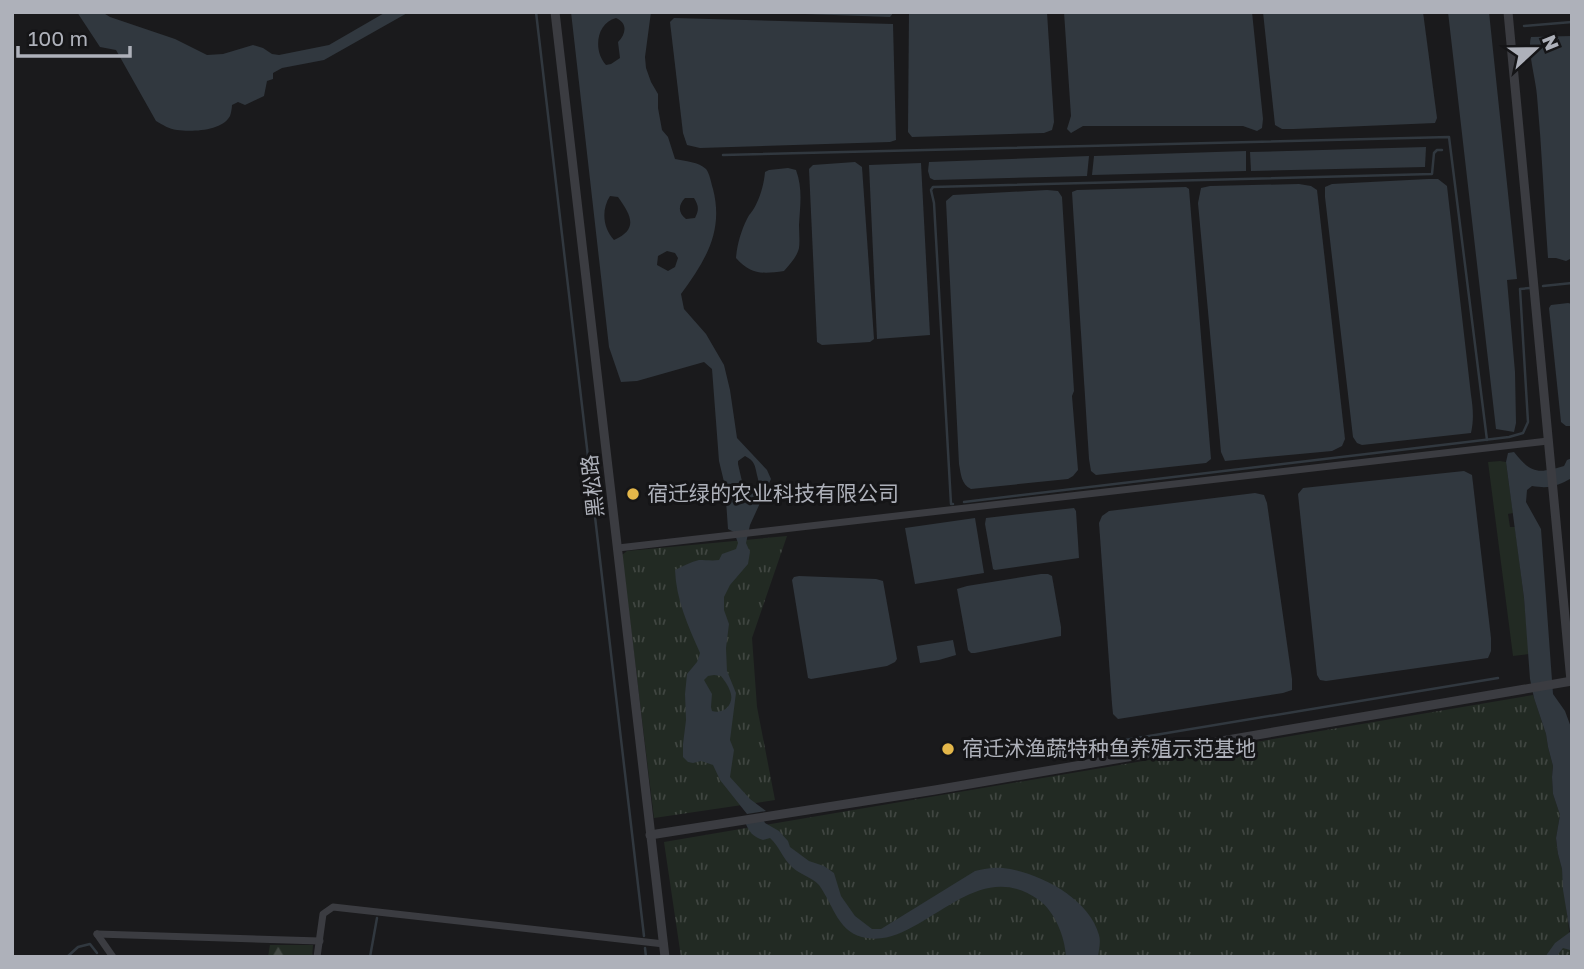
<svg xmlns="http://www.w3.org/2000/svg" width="1584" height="969" font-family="'Golos Text','Noto Sans SC',sans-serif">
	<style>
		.grass { fill: url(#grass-tufts) }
		.forest { fill: url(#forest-firs) }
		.garden { fill: #222a23 }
		.water { fill: #31383f; fill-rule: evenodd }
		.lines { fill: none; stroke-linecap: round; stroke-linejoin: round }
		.stream { stroke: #31383f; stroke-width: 2.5 }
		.minor { stroke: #3b3c41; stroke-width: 7 }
		.tertiary { stroke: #3b3c41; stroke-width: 9 }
		.poi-dot { fill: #e4b74a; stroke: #151517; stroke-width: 2.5 }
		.labels { text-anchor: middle; stroke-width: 6; stroke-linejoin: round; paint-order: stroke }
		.street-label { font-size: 21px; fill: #aeb1ba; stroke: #151517 }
		.poi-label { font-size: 21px; fill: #aeb1ba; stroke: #151517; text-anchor: start }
	</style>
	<defs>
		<pattern id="grass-tufts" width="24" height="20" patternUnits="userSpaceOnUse" patternTransform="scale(1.75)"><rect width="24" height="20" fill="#222a23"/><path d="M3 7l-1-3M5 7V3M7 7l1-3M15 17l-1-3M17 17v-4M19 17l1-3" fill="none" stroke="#404641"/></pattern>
		<pattern id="forest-firs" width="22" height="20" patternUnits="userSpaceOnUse" patternTransform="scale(1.75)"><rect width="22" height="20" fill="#222a23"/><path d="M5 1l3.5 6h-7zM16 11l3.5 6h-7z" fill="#404641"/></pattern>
	</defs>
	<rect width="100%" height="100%" fill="#1a1a1c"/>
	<g class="grass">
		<path d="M787,536L752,638L757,707L775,800L654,818L622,555L627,551Z"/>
		<path d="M1533,695L1546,734L1548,747L1553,766L1552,777L1553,794L1560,815L1556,838L1558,854L1562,869L1572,957H681L664,842Z"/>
	</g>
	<path class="forest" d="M270,945H313L312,957H268Z"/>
	<path class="garden" d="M1500,461L1506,462L1513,513L1508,514L1510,527H1515L1524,598L1529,654L1513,656L1488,462Z"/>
	<g class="water">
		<path d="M77,12H102L110,17L175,39L207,55L223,54L253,45L263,48L272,54L279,55L329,45L386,12H409L324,60L282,68L273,73V79L267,81L264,96L245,105L238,102L232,105C232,108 231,113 230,116C222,131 192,132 177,130C169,129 163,125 156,121L116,50L100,47Z"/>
		<path d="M571,12H651L645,57L646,68L651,82L658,94V108L662,130L668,137L675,159C685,161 699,162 706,169C710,174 711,183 713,189C724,232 705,261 681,294L684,309L706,334L724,365L730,390L737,438L767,470L771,479L750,525L746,543L750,552L748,564L730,585L724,597V610L729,624L726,648L727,671L736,693L730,740L734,750L730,777L750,799L766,811L747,814L720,780L713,765L701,761L693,763L688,762L683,757V744L686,720L685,694L687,674L697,662L700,653C688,626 676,599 675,570C683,566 691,562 699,560C706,560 712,561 719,560L722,554L736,549L738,543L734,532L728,529L725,486L719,461L712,369L704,362L637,381L621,382L609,347ZM616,18C628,23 626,34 618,42L620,58L611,64L606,65C593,51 596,23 616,18ZM610,196L618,197C631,215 639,229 614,240C603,228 601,210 610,196ZM685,198H694C699,206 699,210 695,218L686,219C678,213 678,205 685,198ZM667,251L675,253L678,258L675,267L668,271L657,265L658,256ZM745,456C755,461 755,466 757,475C760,486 760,490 749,495L744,490L738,464V461ZM714,675L721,676C724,680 728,685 730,691C735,703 725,715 712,711L711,707L712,694L704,680L708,676Z"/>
		<path d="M747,12H894L890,17Z"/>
		<path d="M909,12H1047L1054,122L1052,130L1044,133L912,137L908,132Z"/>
		<path d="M1064,12H1252L1263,119L1262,128L1257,131L1243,126H1083L1071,133L1067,129L1071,116Z"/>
		<path d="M1263,12H1423L1437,118L1435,123L1294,129H1282L1275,125Z"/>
		<path d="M1448,12H1489L1517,279L1507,280L1515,372L1516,423L1514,432L1496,429Z"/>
		<path d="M674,18L893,24L896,140L890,142L700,148L687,145L683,133L670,22Z"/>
		<path d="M1572,36V258L1566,261L1556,258H1548C1544,204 1542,150 1537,96C1536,80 1527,51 1531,37Z"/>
		<path d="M1426,147L1425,167L1251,171L1250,152Z"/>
		<path d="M1246,151V171L1092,175L1094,156Z"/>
		<path d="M1089,156L1087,176L934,180L930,178L928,171L929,162Z"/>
		<path d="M855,162L862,167L874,339L870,342L822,345L817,342L809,169L813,165Z"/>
		<path d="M921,163L930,335L877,339L869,165Z"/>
		<path d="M788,168L796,170C803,189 800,206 799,225C799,233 800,241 799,248C797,257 790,264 784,271C763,274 751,275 736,258C737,245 741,231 747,219C750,213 749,216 753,210C760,199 764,184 765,172L769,170Z"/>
		<path d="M1428,179H1438L1447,186L1471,395C1473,408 1474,420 1471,433L1362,445L1357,443L1353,437L1325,197V187L1332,184Z"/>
		<path d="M1299,184L1311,186L1317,190L1345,439L1342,446L1332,451L1225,461L1221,452L1198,203L1201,188L1210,186Z"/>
		<path d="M1186,187L1189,189L1211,459L1206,463L1096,475L1091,471L1089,459L1072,192L1077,190Z"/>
		<path d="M1047,190L1058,191L1062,197L1074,391L1072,396L1078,470L1073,476L1068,479L971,489C961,484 961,474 959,464L946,201L953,195Z"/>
		<path d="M1568,303L1572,304V426H1566L1561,422L1549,308L1551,305Z"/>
		<path d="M1514,452C1532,475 1539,473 1564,466L1567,460L1572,458V478C1557,486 1550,489 1532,486L1527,490L1526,502L1541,529L1553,694L1565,711L1572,730V954L1570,950L1563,948L1556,957H1545L1555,943L1570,932L1563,890L1562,869L1558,854L1556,838L1560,815L1553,794L1552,777L1553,766L1548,747L1546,734L1534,698L1530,679L1524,598L1506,462L1508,453Z"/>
		<path d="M1464,471L1472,475L1491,638V651L1488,658L1326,681L1320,680L1317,675L1298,494L1303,488Z"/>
		<path d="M1255,493L1264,495L1267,503L1292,679V690L1283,693L1118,719L1113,714L1112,704L1099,523L1102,516L1109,511Z"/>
		<path d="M1074,508L1076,511L1079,558L995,570L993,569L985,524L986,518Z"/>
		<path d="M975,518L984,573L915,584L905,528Z"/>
		<path d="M1041,574H1048L1052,576L1061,627V636L975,653H971L968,650L957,589L967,586Z"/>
		<path d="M799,576L876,579L883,581L897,659L895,662L887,666L811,679L808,678L792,580L794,577Z"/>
		<path d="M953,640L956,655L939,660L920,663L917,646Z"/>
		<path d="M763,819L765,823L779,831L788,841L790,847L809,861L824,866L834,873L841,896L855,916L872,929H881L975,871C984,869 993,867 1003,868C1038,872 1089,898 1099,935C1101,942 1099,949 1098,957H1066C1065,937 1055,912 1039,900C994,868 958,901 918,924C902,933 886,941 867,938C838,934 834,906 819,885C812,877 800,875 792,867C783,859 779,846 770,838L763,840C753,837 749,832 745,822Z"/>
	</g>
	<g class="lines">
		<g class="stream">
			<path d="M536,12L644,936"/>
			<path d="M1524,26L1572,22"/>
			<path d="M723,155L1449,137L1487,440"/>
			<path d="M1543,286L1572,283"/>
			<path d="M964,502L1509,437L1523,433L1528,422L1520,289L1530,288"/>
			<path d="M953,504H951L934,203L931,190L933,187L1432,174L1434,153L1437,150H1442"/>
			<path d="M1113,742L1498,678"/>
			<path d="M645,948L646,957"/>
			<path d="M67,957L78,947L90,944L97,953"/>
			<path d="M370,957L377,918"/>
		</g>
		<g class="minor">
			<path d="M618,548L1548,441"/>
			<path d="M97,934L320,941"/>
			<path d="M97,934L113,957"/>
			<path d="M317,957L323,914L333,907L664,944"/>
		</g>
		<g class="tertiary">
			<path d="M555,12L665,957"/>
			<path d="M1508,12L1571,681"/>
			<path d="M650,835L935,790L1572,681"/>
		</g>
	</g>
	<g class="poi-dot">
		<circle cx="633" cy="494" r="7"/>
		<circle cx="948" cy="749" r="7"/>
	</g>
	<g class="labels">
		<g class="street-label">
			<text transform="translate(593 486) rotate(-96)" y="7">黑松路</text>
		</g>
		<g class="poi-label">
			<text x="647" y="501">宿迁绿的农业科技有限公司</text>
			<text x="962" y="756">宿迁沭渔蔬特种鱼养殖示范基地</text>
		</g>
	</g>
	<rect width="1584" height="969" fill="none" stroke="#aeb1ba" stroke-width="28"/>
	<g transform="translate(1535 49) rotate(68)" stroke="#151517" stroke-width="5" paint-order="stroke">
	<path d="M0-5L12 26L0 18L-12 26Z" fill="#aeb1ba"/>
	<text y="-10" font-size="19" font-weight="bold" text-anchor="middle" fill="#aeb1ba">N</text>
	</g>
	<path d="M18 46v10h112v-10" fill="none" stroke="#aeb1ba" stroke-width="3.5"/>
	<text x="28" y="46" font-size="21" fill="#aeb1ba" stroke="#151517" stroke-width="5" paint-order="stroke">100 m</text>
</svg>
